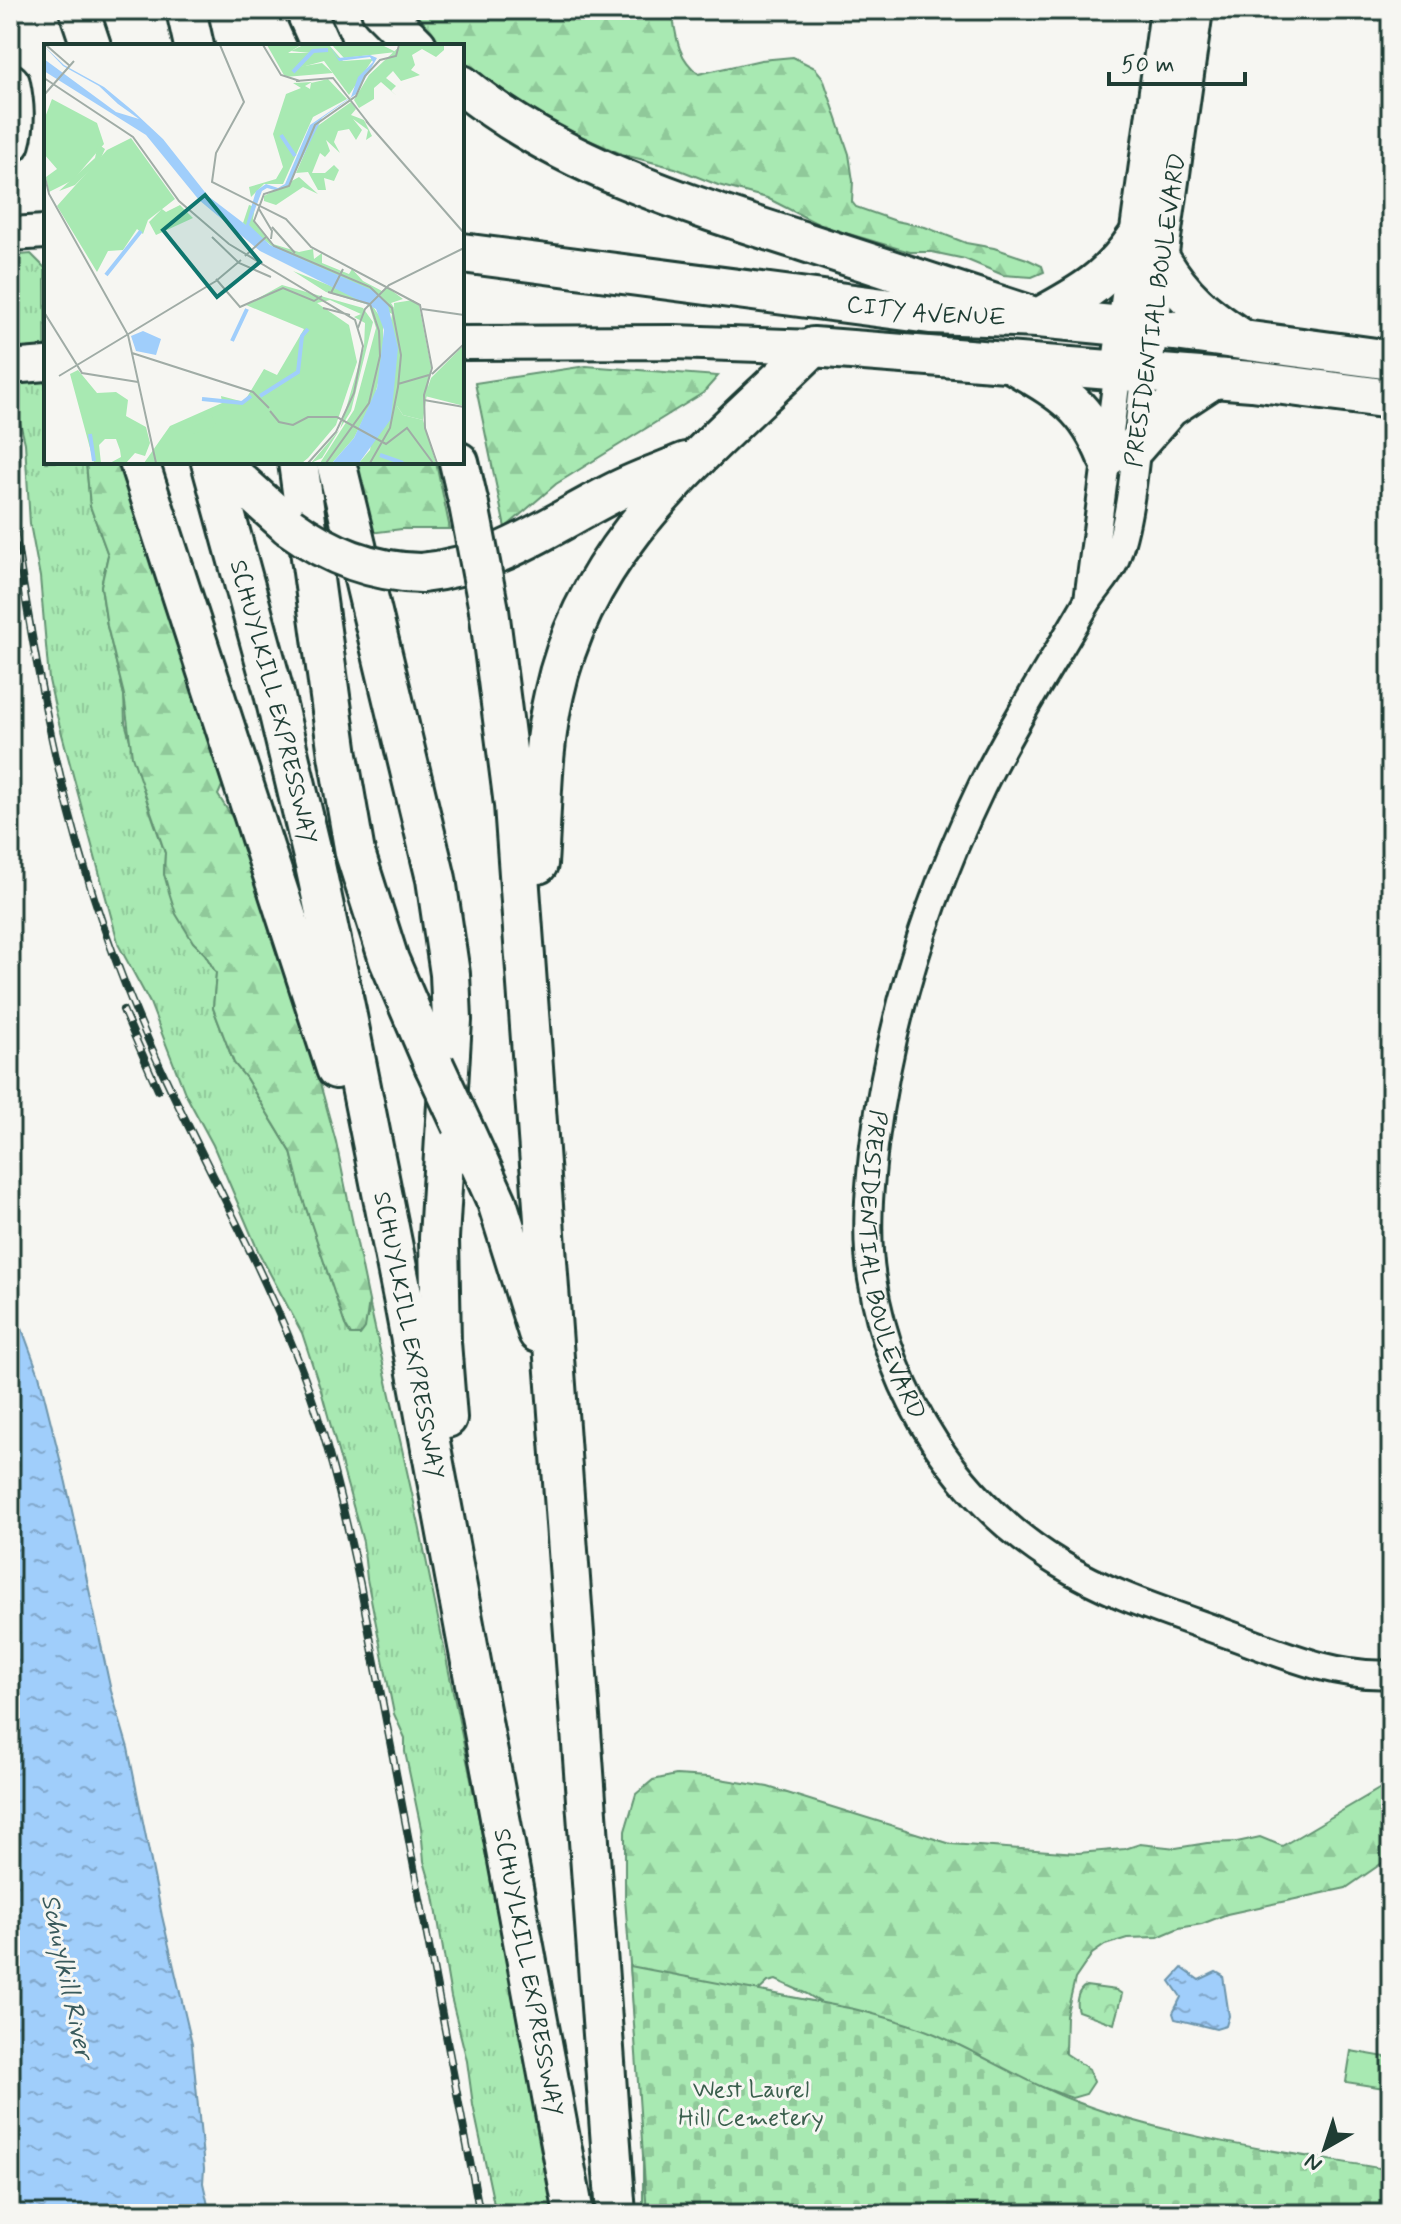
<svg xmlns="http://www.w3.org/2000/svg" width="1401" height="2224" font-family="Mynerve,sans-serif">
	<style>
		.grass { fill: url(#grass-tufts); stroke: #649373; stroke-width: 2 }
		.forest { fill: url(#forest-firs); stroke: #649373; stroke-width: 2 }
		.cemetery { fill: url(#cemetery-stones); stroke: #649373; stroke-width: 2 }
		.park { fill: url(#park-crowns); stroke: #649373; stroke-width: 2 }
		.pitch { fill: #a8e9b2; stroke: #649373; stroke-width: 2 }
		.water { fill: url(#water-ripples); stroke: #6c94ab; stroke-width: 2 }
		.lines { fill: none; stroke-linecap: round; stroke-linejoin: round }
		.minor-casing { stroke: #1f3d34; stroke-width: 32 }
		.major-casing { stroke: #1f3d34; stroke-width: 38 }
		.highway-casing { stroke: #1f3d34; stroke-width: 44 }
		.minor { stroke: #f6f6f2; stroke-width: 26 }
		.major { stroke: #f6f6f2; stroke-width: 32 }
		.highway { stroke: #f6f6f2; stroke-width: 38 }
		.rail-casing { stroke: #1f3d34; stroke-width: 8 }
		.rail { stroke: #f6f6f2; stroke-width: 5; stroke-dasharray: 15; stroke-linecap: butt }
		.highway-bridge-casing { stroke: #1f3d34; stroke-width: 44; stroke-linecap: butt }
		.highway-bridge { stroke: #f6f6f2; stroke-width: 38 }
		.labels { text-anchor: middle; stroke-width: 6; stroke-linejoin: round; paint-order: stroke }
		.street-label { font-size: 24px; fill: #1f3d34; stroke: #f6f6f2 }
		.park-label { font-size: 24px; fill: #3a5f4d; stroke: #f6f6f2 }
		.water-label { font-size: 26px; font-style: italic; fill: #395a5c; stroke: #f6f6f2 }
		.inset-river { fill: none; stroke: #a0cefb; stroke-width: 4 }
		.inset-road { fill: none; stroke: #a0aca6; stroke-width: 2 }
		.view { fill: #0f766e; fill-opacity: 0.15; stroke: #0f766e; stroke-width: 4 }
		.inset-edge { fill: none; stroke: #1f3d34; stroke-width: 4 }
	</style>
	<defs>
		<pattern id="grass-tufts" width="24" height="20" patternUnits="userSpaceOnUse" patternTransform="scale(2)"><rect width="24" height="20" fill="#a8e9b2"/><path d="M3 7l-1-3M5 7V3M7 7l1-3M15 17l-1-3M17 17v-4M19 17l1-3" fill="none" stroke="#90c99a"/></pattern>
		<pattern id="forest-firs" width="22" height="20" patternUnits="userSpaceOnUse" patternTransform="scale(2)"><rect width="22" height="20" fill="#a8e9b2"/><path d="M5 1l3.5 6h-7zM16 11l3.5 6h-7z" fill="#90c99a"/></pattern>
		<pattern id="cemetery-stones" width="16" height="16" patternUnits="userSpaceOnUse" patternTransform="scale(2)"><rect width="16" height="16" fill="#a8e9b2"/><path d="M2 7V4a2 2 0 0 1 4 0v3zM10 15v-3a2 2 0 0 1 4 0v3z" fill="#90c99a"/></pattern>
		<pattern id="park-crowns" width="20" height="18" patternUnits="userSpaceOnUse" patternTransform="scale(2)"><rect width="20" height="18" fill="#a8e9b2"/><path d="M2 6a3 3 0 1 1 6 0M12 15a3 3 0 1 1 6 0" fill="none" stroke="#90c99a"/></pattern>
		<pattern id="water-ripples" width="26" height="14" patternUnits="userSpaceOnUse" patternTransform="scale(2)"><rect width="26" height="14" fill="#a0cefb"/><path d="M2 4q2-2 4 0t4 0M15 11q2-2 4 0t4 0" fill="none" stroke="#82a8cc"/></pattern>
	</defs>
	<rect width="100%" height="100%" fill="#f6f6f2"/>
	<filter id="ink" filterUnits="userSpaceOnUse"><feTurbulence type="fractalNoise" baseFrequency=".0125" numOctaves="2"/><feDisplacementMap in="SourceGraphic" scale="16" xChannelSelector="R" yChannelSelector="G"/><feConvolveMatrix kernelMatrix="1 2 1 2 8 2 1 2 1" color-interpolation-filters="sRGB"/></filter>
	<g filter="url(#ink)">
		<path class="grass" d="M31,254L45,268L46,462H86L90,506L108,555L101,586L107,626L124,695L125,722L148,805L165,853L164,874L193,942L205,954L216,973L213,1008L234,1063L246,1078L291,1152L302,1196L345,1324L368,1318L369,1301L419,1525L492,1883L554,2214H496L473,2105L467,2061L451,1997L434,1896L424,1861L421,1828L405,1752V1738L394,1714L367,1579L363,1542L322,1394L302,1333L259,1253L213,1145L185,1093L150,1003L119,946L56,712L49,680L40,577L30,524L25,443L10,381V256Z"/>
		<g class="forest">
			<path d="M404,10H672C676,36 677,58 699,74L761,60L793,57L815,68L823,78L849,154L853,181L852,202L856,207L896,221L925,227L966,243L994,248L1027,259L1042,266L1044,272L1032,277L1003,275L965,259L932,252H910L822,226L767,198L718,185L675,168L624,155L561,128L490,84L462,62V46H442Z"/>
			<path d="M586,366L718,376L703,393L556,484L505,528L475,383Z"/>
			<path d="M86,462H122L222,776V786L218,795L237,825L306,1032L336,1142L369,1301L365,1328L360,1335H351L345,1325L302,1196L291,1152L246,1078L234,1063L213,1008L216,973L205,954L193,942L176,914L169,892L164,874L165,853L132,756L124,695L107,626L101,586L108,555L90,506Z"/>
			<path d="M355,462H436L450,529H402L370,533Z"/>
			<path d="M676,1775L708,1777L768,1787L951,1844L1078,1853L1125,1849L1140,1844L1176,1848L1207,1843L1237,1842L1260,1837L1282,1846L1391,1782V1857L1346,1888L1227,1914L1202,1924L1179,1928L1158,1937L1127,1938L1105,1945L1092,1954L1075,1979L1066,2016L1065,2053L1089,2069L1094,2082L1086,2094L1072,2098L954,2055L850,2021L807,1994L776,1980L768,1982L751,1998L720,2214H643V2136L625,1898V1831L636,1794L653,1780Z"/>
		</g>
		<path class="cemetery" d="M630,1966L854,2009C882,2016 909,2023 935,2034C984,2055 1028,2084 1077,2102C1178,2140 1285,2152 1391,2170V2214H647Z"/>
		<path class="park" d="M1086,1986L1116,1990L1122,1994L1114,2024L1078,2011C1075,2003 1077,1990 1086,1986Z"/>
		<path class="pitch" d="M1351,2051L1391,2058V2089L1346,2082Z"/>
		<g class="water">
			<path d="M10,1296L39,1375L66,1483L111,1691L128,1748L162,1916L192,2044L204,2169L203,2183L210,2214H10Z"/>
			<path d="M1182,1968L1199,1980L1216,1972L1223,1976L1229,2016L1226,2026L1216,2029L1175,2019L1173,2013L1181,1997L1170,1981Z"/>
		</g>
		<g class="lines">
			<g class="minor-casing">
				<g id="minor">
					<path id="s1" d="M1145,373C1136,429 1135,512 1114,563C1107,578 1094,590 1086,604C1051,665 1013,723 982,786C927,900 890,1021 874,1146C869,1190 865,1235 872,1279C891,1397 958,1502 1060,1564C1110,1595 1167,1612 1222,1632C1276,1651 1333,1678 1391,1674"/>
					<path d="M1088,600L1118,370"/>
				</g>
			</g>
			<g class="major-casing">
				<g id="major">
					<path d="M10,234L46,232"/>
					<path d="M462,343L674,342L813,347"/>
					<path d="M10,367L46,364"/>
					<path d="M1118,370L1167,10"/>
					<path d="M1145,373L1196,10"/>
				</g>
			</g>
			<g class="highway-casing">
				<g id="highway">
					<path d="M79,10L91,46"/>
					<path d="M186,10L194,46"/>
					<path d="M305,10L321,46"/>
					<path d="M381,10L417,46"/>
					<path d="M10,83C14,103 16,122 10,143"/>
					<path d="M462,85C558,164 685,204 802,241C880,266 959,292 1038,318C1084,293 1108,280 1138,236"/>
					<path id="s2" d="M462,253L930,314L1038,318L1175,331L1391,360"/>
					<path d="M1162,262C1184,298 1204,314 1239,337"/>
					<path d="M1015,365C1061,392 1086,405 1107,457"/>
					<path d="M1135,447L1169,408L1213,379"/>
					<path d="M139,462L336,1069"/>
					<path id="s3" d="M211,462L273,689L315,865L346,1011L404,1303L574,2214"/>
					<path d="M218,462L289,526"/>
					<path d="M298,462L338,755L355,853L389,960L434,1065"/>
					<path d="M336,462L436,879L450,974L452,1020L439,1238L441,1342L447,1418"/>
					<path d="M459,462L469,505"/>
					<path d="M421,573C493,566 544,529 607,496C632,482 660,473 686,462"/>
					<path d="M489,610L514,805L616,2214"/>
					<path d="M538,864C542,808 541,749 554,694C587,540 708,451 813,347L1252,381L1391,399"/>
					<path d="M462,1125L497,1202L538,1333"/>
				</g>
			</g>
			<use href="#minor" class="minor"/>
			<use href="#major" class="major"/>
			<use href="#highway" class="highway"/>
			<g class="rail-casing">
				<g id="rail">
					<path d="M10,499C34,661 61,820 121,974C170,1104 243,1223 295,1352C325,1427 343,1505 360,1584L480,2214"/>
					<path d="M123,1010L158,1090"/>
				</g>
			</g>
			<use href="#rail" class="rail"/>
			<g class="highway-bridge-casing">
				<g id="highway-bridge">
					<path d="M469,505L489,610"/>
					<path d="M289,526C329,555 371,572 421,573"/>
					<path d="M434,1065L462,1125"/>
				</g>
			</g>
			<use href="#highway-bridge" class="highway-bridge"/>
		</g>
	</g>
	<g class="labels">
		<g class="street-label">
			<text dy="8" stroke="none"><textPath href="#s2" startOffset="468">CITY AVENUE</textPath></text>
			<text transform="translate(1155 310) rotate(-82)" y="8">PRESIDENTIAL BOULEVARD</text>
			<text dy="8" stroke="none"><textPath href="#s3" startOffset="248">SCHUYLKILL EXPRESSWAY</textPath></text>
			<text dy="8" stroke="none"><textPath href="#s1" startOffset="952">PRESIDENTIAL BOULEVARD</textPath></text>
			<text dy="8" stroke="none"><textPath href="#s3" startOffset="896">SCHUYLKILL EXPRESSWAY</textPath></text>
			<text dy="8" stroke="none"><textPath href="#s3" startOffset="1544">SCHUYLKILL EXPRESSWAY</textPath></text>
		</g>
		<g class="park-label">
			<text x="751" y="2097">West Laurel<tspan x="751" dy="28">Hill Cemetery</tspan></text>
		</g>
		<g class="water-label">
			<text transform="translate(68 1976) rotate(78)" y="9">Schuylkill River</text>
		</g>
	</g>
	<g transform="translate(44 44)">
		<rect width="420" height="420" fill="#f6f6f2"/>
		<path d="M223,1H257L244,9H265L254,23L278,19L289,29L241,33ZM34,326L53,349L72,348L84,356L82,372L102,383L106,399L101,412L91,409L82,419H66L77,413L76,406L72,395H61L55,401L57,419H50L26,330Z" fill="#a8e9b2"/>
		<path d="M259,1H285L299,17L329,15L305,51L280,17L254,24L266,9L247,7ZM288,1H338L352,8L300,14ZM357,1H400V6L392,13L378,5L368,11L371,21L367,26L376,31L357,37L349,27L342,34L352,42L347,47L353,52L337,38L330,44V55L315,64L310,56L325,31ZM284,35L303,55L269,73L239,140H220L207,153L205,143L232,135L239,123L229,90L242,50L257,44L249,39L268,38L261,42L266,45L267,39ZM307,58L312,65L307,71L320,76L328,92L322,96L324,86L309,75L318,86L312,96L305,85L294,87L290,98L296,109L282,96L286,107L281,113L276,109L268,129H281L290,121L295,126L290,137L280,134L282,146H274L264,128L252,129L272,83ZM255,133L274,150L259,143L232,161L220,157V152Z" fill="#a8e9b2"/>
		<path d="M8,55L53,79L60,100L29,136L5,148L2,133L13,125L0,110V76ZM87,94L131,155L104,176L99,190L93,185L79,206L64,207L53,228L13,162L63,106ZM136,161L149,174L112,191L105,178L118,165L122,168ZM369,256L375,261L387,323L379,376L359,371L353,362L350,259ZM420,301V362L381,352L387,334Z" fill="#a8e9b2"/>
		<path d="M54,100L61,105L56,116L31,141L15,147L51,114ZM205,161L211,163L209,175L229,200L255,208L269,205L270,215L278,209V219L305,230L308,225L319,237L338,247L343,243L359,255L347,259L354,270L353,362L359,371L379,376L392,419H315L326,406L348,270L229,203L199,179ZM249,227L325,257L339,277V319L331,351L310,394L288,419H276L310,366L332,284L325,261L282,248ZM238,241L319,264L329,278L307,367L278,414L267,419L296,385L320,303L321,279L310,273L317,270L286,256L273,259L305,281L313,318L292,381L264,414L258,419H100L126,382L178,359L177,352L200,358L220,325L233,331L260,285L202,261Z" fill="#a8e9b2"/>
		<path d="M168,371L172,382L151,390L144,386L150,378Z" fill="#a8e9b2"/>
		<path d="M285,1L294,14L326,11L333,14L312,50L278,74L245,141L231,146L223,144L218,147L205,181L226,201L330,247L344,261L354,304L347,375L315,419H288L310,394L333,344L340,286L332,265L216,207L155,156L102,91L0,27V15L72,68L95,75L74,60L55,42L19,22L0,2L20,21L60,43L89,67L119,95L164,152L202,181L212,147L222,140L234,144L241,140L266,81L307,53L314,33L329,18L326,13L295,17ZM99,287L117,295L112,311L92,307L87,292Z" fill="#a0cefb"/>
		<path class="inset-river" d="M249,28L269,7L284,6M237,91L251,112M62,231L97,187M188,297L203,265M216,352L254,328L258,292L264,285M158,355L198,359L207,352M46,390L50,417M336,411L359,419"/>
		<path class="inset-road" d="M2,1L26,22M176,1L200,58L172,109L168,138L242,175L267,203L376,261L388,324L380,351L381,384L393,419M219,1L237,31L256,37M0,34L89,93L135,157L185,200L311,276L319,302L310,349L292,388L264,419M252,37L289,34L325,80M0,51L30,17M322,77L420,189M0,129L5,150L84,291L112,419M215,165L228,187L227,195M228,183L251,209M168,193L195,219L227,233M201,212L223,192M172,235L196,263L239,244L270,257L278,252M287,249L299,225M279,264L306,271M378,265L420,271M0,268L38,329L94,338M314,284L321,265L345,241L420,204M88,309L209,348L225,364M388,330L420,300M15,332L172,237L197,216M354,340L385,331M380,356L420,363M226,367L235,378L249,381L264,373H293L342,400L363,384L389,419M282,419L325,359L336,312L335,287L326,260L284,248M326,419L346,384L354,343L357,311L348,264L326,243L230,202L210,177L220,150L245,142L271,81L312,52L321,32L336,16L352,12L355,1"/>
		<path class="view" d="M161,151L216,218L173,253L119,186Z"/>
		<rect width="420" height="420" class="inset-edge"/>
	</g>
	<rect width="1401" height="2224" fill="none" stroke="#f6f6f2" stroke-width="40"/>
	<rect x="20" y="20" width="1361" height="2184" fill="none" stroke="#1f3d34" stroke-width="3" filter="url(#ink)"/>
	<g transform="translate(1325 2148) rotate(219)" stroke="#f6f6f2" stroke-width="6" paint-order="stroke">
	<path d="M0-6L14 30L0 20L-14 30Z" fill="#1f3d34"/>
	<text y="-12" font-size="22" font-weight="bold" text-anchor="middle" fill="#1f3d34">N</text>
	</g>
	<path d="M1109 72v12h136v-12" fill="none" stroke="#1f3d34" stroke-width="4"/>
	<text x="1121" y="72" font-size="24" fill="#1f3d34" stroke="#f6f6f2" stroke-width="6" paint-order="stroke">50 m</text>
</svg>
